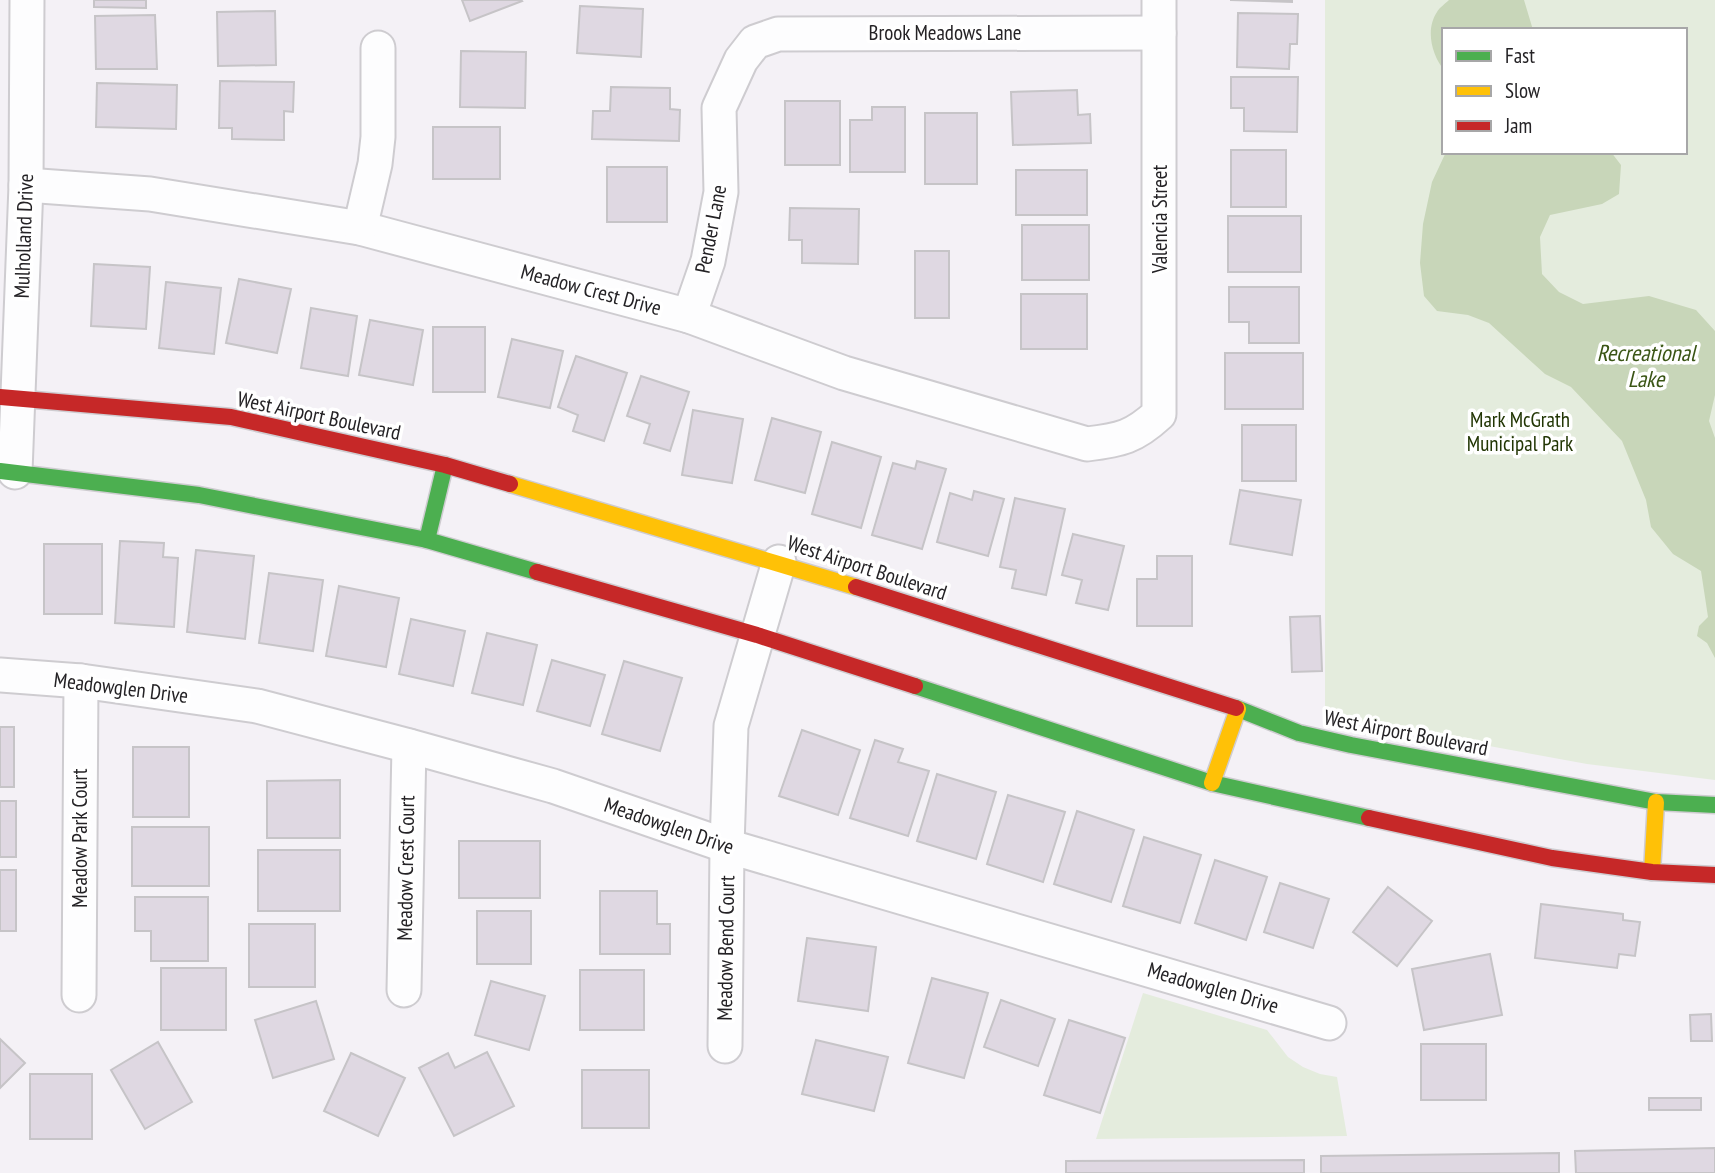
<svg xmlns="http://www.w3.org/2000/svg" width="1715" height="1173" font-family="'PT Sans Narrow',sans-serif">
	<style>
		.green { fill: #e4ecdd; fill-rule: evenodd }
		.water { fill: #c8d6b9 }
		.building { fill: #dfd8e2; stroke: #c6c4c7; stroke-width: 2 }
		.lines { fill: none; stroke-linecap: round; stroke-linejoin: round }
		.street-casing { stroke: #ceccd0; stroke-width: 37 }
		.fast-casing { stroke: #ceccd0; stroke-width: 19 }
		.slow-casing { stroke: #ceccd0; stroke-width: 19 }
		.jam-casing { stroke: #ceccd0; stroke-width: 19 }
		.street { stroke: #fdfdfe; stroke-width: 33 }
		.fast { stroke: #4caf50; stroke-width: 16 }
		.slow { stroke: #ffc107; stroke-width: 16 }
		.jam { stroke: #c62828; stroke-width: 16 }
		.labels { text-anchor: middle; stroke-width: 7; stroke-linejoin: round; paint-order: stroke }
		.street-label { font-size: 21px; fill: #242225; stroke: #fff }
		.park-label { font-size: 21px; fill: #223604; stroke: #fff }
		.water-label { font-size: 23px; font-style: italic; fill: #3a5515; stroke: #fff }
	</style>
	<rect width="100%" height="100%" fill="#f4f1f6"/>
	<g class="green">
		<path d="M1325,0H1715V780L1587,764L1358,722L1325,712ZM1444,30H1685V152H1444Z"/>
		<path d="M1143,993L1267,1030L1288,1057L1303,1067L1320,1074L1337,1077L1347,1136L1096,1139Z"/>
	</g>
	<g class="water">
		<path d="M1449,0H1524L1533,30H1444V70C1432,55 1425,30 1437,12C1439,8 1446,3 1449,0Z"/>
		<path d="M1446,152H1611L1621,165L1619,194L1602,204L1550,215L1540,237L1542,274L1559,292L1583,304L1649,296L1696,310L1715,331V395L1709,421L1715,438V658L1707,643L1697,636L1699,626L1708,617L1701,571L1673,554L1651,527L1646,500L1622,441L1571,387L1545,374L1489,323L1468,315L1437,311L1424,296L1420,263L1423,224L1432,182Z"/>
	</g>
	<g class="building">
		<path d="M94,0H146V8L94,7Z"/>
		<path d="M462,0H521L522,1L470,21Z"/>
		<path d="M1230,0H1292V2Z"/>
		<path d="M580,6L643,9L641,57L577,53Z"/>
		<path d="M275,11L276,65L218,66L217,12Z"/>
		<path d="M1238,13L1298,14L1297,44H1290L1289,69L1237,67Z"/>
		<path d="M155,15L157,69H96L95,16Z"/>
		<path d="M461,51L526,52L525,108L460,107Z"/>
		<path d="M1231,77H1298L1297,132L1244,131V108H1231Z"/>
		<path d="M220,81L294,82L293,112L284,111V140L232,139V128H219Z"/>
		<path d="M97,83L177,85L176,129L96,127Z"/>
		<path d="M611,87L670,88V109L680,110L679,141L592,139L593,111H610Z"/>
		<path d="M1077,90L1078,115L1090,114L1091,143L1013,145L1011,92Z"/>
		<rect x="785" y="101" width="55" height="64"/>
		<path d="M872,107H905V172H850V120H872Z"/>
		<rect x="925" y="113" width="52" height="71"/>
		<rect x="433" y="127" width="67" height="52"/>
		<rect x="1231" y="150" width="55" height="57"/>
		<rect x="607" y="167" width="60" height="55"/>
		<rect x="1016" y="170" width="71" height="45"/>
		<path d="M790,208L859,209L858,264L802,263V240H789Z"/>
		<rect x="1228" y="216" width="73" height="56"/>
		<rect x="1022" y="225" width="67" height="55"/>
		<rect x="915" y="251" width="34" height="67"/>
		<path d="M94,264L150,267L146,329L91,326Z"/>
		<path d="M239,279L291,289L277,353L226,343Z"/>
		<path d="M166,282L221,288L214,354L159,348Z"/>
		<path d="M1229,287H1299V343H1249V322H1229Z"/>
		<rect x="1021" y="294" width="66" height="55"/>
		<path d="M311,308L357,316L348,376L301,368Z"/>
		<path d="M370,320L423,330L413,385L359,375Z"/>
		<rect x="433" y="327" width="52" height="65"/>
		<path d="M512,339L563,351L550,408L498,397Z"/>
		<rect x="1225" y="353" width="78" height="56"/>
		<path d="M576,356L627,373L604,441L573,431L578,415L558,407Z"/>
		<path d="M641,376L689,392L670,451L644,443L650,424L627,416Z"/>
		<path d="M693,410L743,419L732,483L682,475Z"/>
		<path d="M772,418L821,432L805,493L755,480Z"/>
		<rect x="1242" y="425" width="54" height="56"/>
		<path d="M832,442L881,457L861,528L812,514Z"/>
		<path d="M917,461L946,469L922,549L872,535L893,463L915,469Z"/>
		<path d="M1240,490L1301,500L1292,555L1230,544Z"/>
		<path d="M974,491L1004,499L988,556L937,542L950,493L972,500Z"/>
		<path d="M1015,498L1065,509L1046,595L1012,588L1016,570L1000,567Z"/>
		<path d="M1073,534L1124,546L1108,610L1076,603L1082,580L1062,575Z"/>
		<path d="M120,541L164,543L163,557L178,558L174,627L115,623Z"/>
		<rect x="44" y="544" width="58" height="70"/>
		<path d="M196,550L254,556L245,639L187,632Z"/>
		<path d="M1157,556H1192V626H1137V579H1157Z"/>
		<path d="M269,573L323,580L313,651L259,643Z"/>
		<path d="M339,586L399,598L386,667L326,656Z"/>
		<path d="M1320,616L1322,671L1292,672L1290,617Z"/>
		<path d="M411,619L465,631L453,686L399,674Z"/>
		<path d="M487,633L537,645L523,705L472,693Z"/>
		<path d="M552,660L605,675L590,726L537,711Z"/>
		<path d="M624,661L682,678L660,751L602,734Z"/>
		<rect x="0" y="727" width="14" height="60"/>
		<path d="M802,730L860,750L838,815L779,796Z"/>
		<path d="M875,740L903,749L898,762L929,771L908,836L850,818Z"/>
		<rect x="133" y="747" width="56" height="70"/>
		<path d="M937,774L996,792L976,859L917,841Z"/>
		<path d="M340,780V838H267V781Z"/>
		<path d="M1008,795L1065,812L1043,882L987,864Z"/>
		<rect x="0" y="801" width="16" height="56"/>
		<path d="M1077,811L1134,830L1111,902L1054,884Z"/>
		<rect x="132" y="827" width="77" height="59"/>
		<path d="M1144,837L1201,855L1180,923L1123,906Z"/>
		<rect x="459" y="841" width="81" height="57"/>
		<rect x="258" y="850" width="82" height="61"/>
		<path d="M1215,860L1267,877L1246,940L1195,923Z"/>
		<rect x="0" y="870" width="16" height="61"/>
		<path d="M1280,883L1329,899L1313,948L1264,932Z"/>
		<path d="M1388,887L1432,921L1397,966L1353,932Z"/>
		<path d="M600,891H657V924H670V954H600Z"/>
		<path d="M135,897H208V961H151V931H135Z"/>
		<path d="M1541,904L1623,914V920L1640,922L1635,956L1619,954L1617,968L1535,958Z"/>
		<rect x="477" y="911" width="54" height="53"/>
		<rect x="249" y="924" width="66" height="63"/>
		<path d="M807,938L876,947L868,1011L798,1001Z"/>
		<path d="M1490,954L1502,1015L1424,1030L1412,969Z"/>
		<rect x="161" y="968" width="65" height="62"/>
		<rect x="580" y="970" width="64" height="60"/>
		<path d="M932,978L988,993L964,1078L908,1063Z"/>
		<path d="M491,981L545,996L529,1050L475,1035Z"/>
		<path d="M1001,1000L1055,1019L1038,1066L984,1047Z"/>
		<path d="M316,1001L334,1059L273,1078L255,1020Z"/>
		<path d="M1711,1014L1712,1041H1691L1690,1015Z"/>
		<path d="M1069,1020L1125,1038L1100,1113L1044,1095Z"/>
		<path d="M0,1039L25,1063L0,1088Z"/>
		<path d="M816,1040L888,1057L874,1111L802,1094Z"/>
		<path d="M158,1042L192,1102L145,1129L111,1070Z"/>
		<rect x="1421" y="1044" width="65" height="56"/>
		<path d="M487,1052L514,1106L454,1136L419,1068L448,1053L455,1068Z"/>
		<path d="M351,1053L405,1078L378,1136L324,1111Z"/>
		<rect x="582" y="1070" width="67" height="58"/>
		<rect x="30" y="1074" width="62" height="65"/>
		<rect x="1649" y="1098" width="52" height="12"/>
		<path d="M1715,1148V1173H1576L1575,1151Z"/>
		<path d="M1559,1153V1173H1321V1156Z"/>
		<path d="M1304,1160V1173H1066V1161Z"/>
	</g>
	<g class="lines">
		<g class="street-casing">
			<g id="street">
				<path d="M26,185L150,194L360,228L689,316L844,373L1087,444C1121,440 1134,437 1159,414V0"/>
				<path d="M360,228L375,164L378,137V48"/>
				<path d="M689,316L708,261L721,192L719,108L741,60L755,42L778,34L1159,33"/>
				<path d="M15,472L26,185L27,0"/>
				<path d="M0,675L81,681L257,706L409,746L553,786L727,846L1329,1023"/>
				<path d="M404,990L409,746"/>
				<path d="M79,995L81,681"/>
				<path d="M725,1046L727,846L731,726L779,562"/>
			</g>
		</g>
		<g class="fast-casing">
			<g id="fast">
				<path d="M0,471L199,495L427,540L537,572"/>
				<path d="M427,540L445,465"/>
				<path d="M915,686L1212,783L1369,818"/>
				<path d="M1236,708L1299,733L1351,745L1656,802L1715,805"/>
			</g>
		</g>
		<g class="slow-casing">
			<g id="slow">
				<path d="M510,484L856,587"/>
				<path d="M1212,783L1238,709"/>
				<path d="M1652,872L1656,802"/>
			</g>
		</g>
		<g class="jam-casing">
			<g id="jam">
				<path d="M0,397L231,417L445,465L510,484"/>
				<path d="M537,572L757,635L915,686"/>
				<path d="M856,587L1236,708"/>
				<path d="M1369,818L1552,858L1652,872L1715,875"/>
			</g>
		</g>
		<use href="#street" class="street"/>
		<use href="#fast" class="fast"/>
		<use href="#slow" class="slow"/>
		<use href="#jam" class="jam"/>
	</g>
	<g class="labels">
		<g class="street-label">
			<text x="945" y="40">Brook Meadows Lane</text>
			<text transform="translate(1160 219) rotate(-90)" y="7">Valencia Street</text>
			<text transform="translate(711 229) rotate(-79)" y="7">Pender Lane</text>
			<text transform="translate(24 236) rotate(-88)" y="7">Mulholland Drive</text>
			<text transform="translate(591 290) rotate(15)" y="7">Meadow Crest Drive</text>
			<text transform="translate(319 416) rotate(12)" y="7">West Airport Boulevard</text>
			<text transform="translate(867 568) rotate(18)" y="7">West Airport Boulevard</text>
			<text transform="translate(121 688) rotate(7)" y="7">Meadowglen Drive</text>
			<text transform="translate(1406 733) rotate(11)" y="7">West Airport Boulevard</text>
			<text transform="translate(669 826) rotate(19)" y="7">Meadowglen Drive</text>
			<text transform="translate(80 838) rotate(-90)" y="7">Meadow Park Court</text>
			<text transform="translate(406 868) rotate(-89)" y="7">Meadow Crest Court</text>
			<text transform="translate(726 948) rotate(-89)" y="7">Meadow Bend Court</text>
			<text transform="translate(1213 988) rotate(16)" y="7">Meadowglen Drive</text>
		</g>
		<g class="park-label">
			<text x="1520" y="427">Mark McGrath<tspan x="1520" dy="24">Municipal Park</tspan></text>
		</g>
		<g class="water-label">
			<text x="1646" y="361">Recreational<tspan x="1646" dy="26">Lake</tspan></text>
		</g>
	</g>
	<rect x="1442" y="28" width="245" height="126" fill="#ffffff" stroke="#a7a7a8" stroke-width="2"/>
	<rect x="1456" y="51" width="35" height="10" fill="#4caf50" stroke="#a7a7a8" stroke-width="2"/>
	<text x="1505" y="63" font-size="21" fill="#242225">Fast</text>
	<rect x="1456" y="86" width="35" height="10" fill="#ffc107" stroke="#a7a7a8" stroke-width="2"/>
	<text x="1505" y="98" font-size="21" fill="#242225">Slow</text>
	<rect x="1456" y="121" width="35" height="10" fill="#c62828" stroke="#a7a7a8" stroke-width="2"/>
	<text x="1505" y="133" font-size="21" fill="#242225">Jam</text>
</svg>
